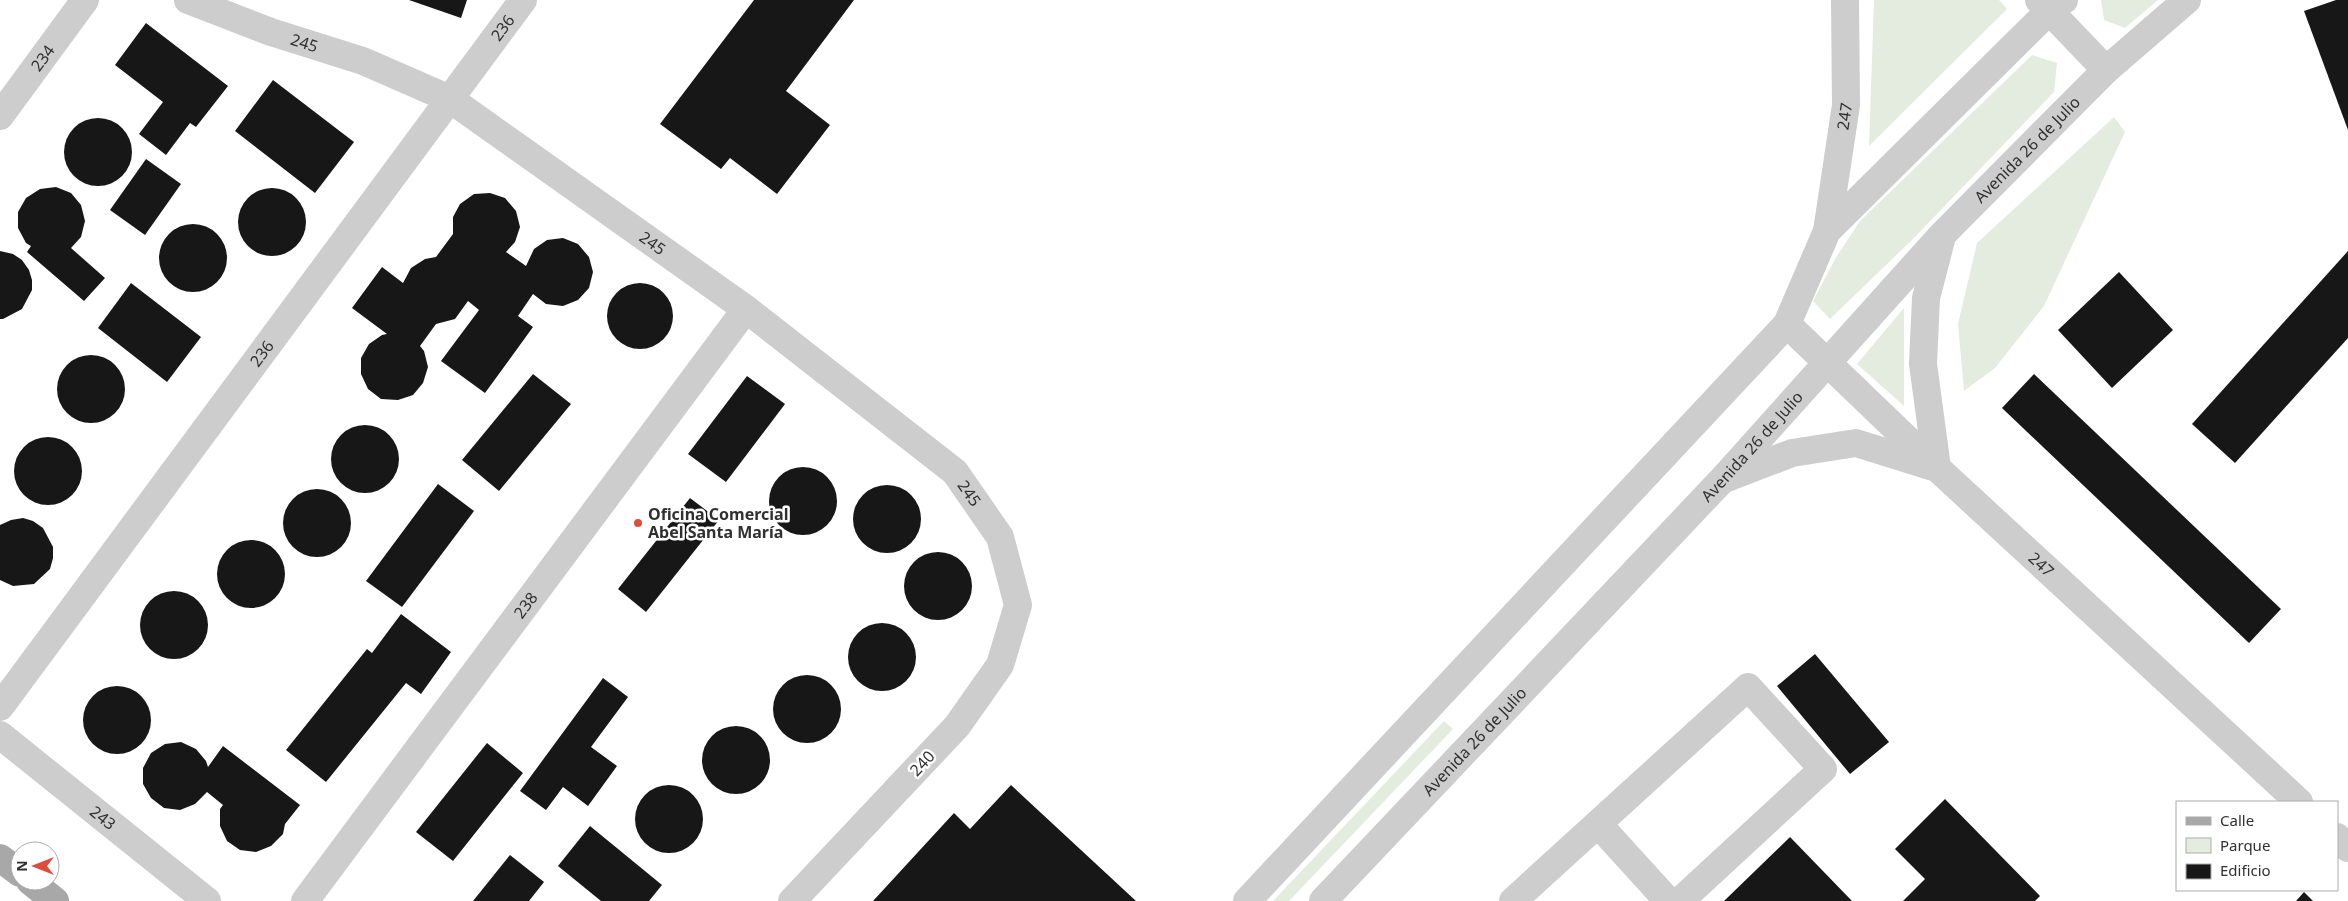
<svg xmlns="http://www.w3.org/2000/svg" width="2348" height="901" font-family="'Noto Sans',sans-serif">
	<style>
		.green { fill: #e4ecdf }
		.building { fill: #171717 }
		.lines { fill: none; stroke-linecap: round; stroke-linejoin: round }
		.minor { stroke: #cdcdcd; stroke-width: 28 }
		.major { stroke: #a8a8a8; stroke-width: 28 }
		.poi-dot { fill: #dc4d3d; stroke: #fff; stroke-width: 2 }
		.labels { text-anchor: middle; stroke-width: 5; stroke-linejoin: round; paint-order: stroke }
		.street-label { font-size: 16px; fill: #303030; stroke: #fff }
		.poi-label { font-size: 16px; font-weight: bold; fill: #303030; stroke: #fff; text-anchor: start }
	</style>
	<rect width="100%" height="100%" fill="#fff"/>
	<g class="green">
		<path d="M1874,0H1999L2007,9L1869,146Z"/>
		<path d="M2101,0H2158L2125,28L2104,20Z"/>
		<path d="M2032,55L2057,63L2054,92L1913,239L1830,319L1813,301L1835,259L1860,221Z"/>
		<path d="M2114,117L2125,132L2044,306L1995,368L1964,391L1958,324L1977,243Z"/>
		<path d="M1904,308V406L1857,364Z"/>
		<path d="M1444,721L1453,729L1289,901H1273Z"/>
	</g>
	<g class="building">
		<path d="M409,0H467L461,18Z"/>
		<path d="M754,0H854L786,91L830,125L777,194L730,158L721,169L660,124Z"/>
		<path d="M2336,0H2348V130L2304,11Z"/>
		<path d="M146,23L228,86L196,127L190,123L166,155L139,134L163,102L115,65Z"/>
		<path d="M273,80L354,142L315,193L235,131Z"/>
		<circle cx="98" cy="152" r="34"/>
		<path d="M146,159L181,184L145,235L110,210Z"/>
		<path d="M56,187L71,193L81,205L85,221L81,237L71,248L105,278L84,301L27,252L31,246L26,243L18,228V212L26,198L40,189Z"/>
		<circle cx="272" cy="222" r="34"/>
		<path d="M490,193L505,198L516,211L520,227L515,242L506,252L526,266L534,249L547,240L563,238L578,244L589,257L593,272L589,288L578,300L563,306L546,304L533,294L518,316L533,327L485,393L441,361L479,310L468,301L455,319L436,324L420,346L424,351L428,367L423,383L413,395L398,400L381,399L368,389L361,374V358L369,344L382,335L387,334L352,308L382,267L403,283L411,268L425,259L436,257L453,234V217L460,204L474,194Z"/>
		<circle cx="193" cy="258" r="34"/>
		<path d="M0,251L13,254L22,260L29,270L32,280V290L22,309L3,319H0Z"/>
		<path d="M2348,251V338L2235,463L2192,424Z"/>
		<path d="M2119,272L2173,330L2112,388L2058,330Z"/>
		<circle cx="640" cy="316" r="33"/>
		<path d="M131,283L201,337L167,382L98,328Z"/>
		<circle cx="91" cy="389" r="34"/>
		<path d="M533,374L571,404L499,491L462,460Z"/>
		<path d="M2034,374L2281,609L2249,643L2002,408Z"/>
		<path d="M747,376L785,404L726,482L688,454Z"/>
		<circle cx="365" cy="459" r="34"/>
		<circle cx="48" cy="471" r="34"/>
		<circle cx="803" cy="501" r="34"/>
		<path d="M438,484L474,511L402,607L366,581Z"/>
		<circle cx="887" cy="519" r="34"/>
		<circle cx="317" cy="523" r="34"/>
		<path d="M690,498L719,520L646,612L618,589Z"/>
		<path d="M23,518L33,521L43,528L53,547V558L50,569L34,584L13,586L0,580V525L11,520Z"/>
		<circle cx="251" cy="574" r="34"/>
		<circle cx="938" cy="586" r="34"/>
		<circle cx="174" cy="625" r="34"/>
		<path d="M401,614L451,652L421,694L406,683L326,782L286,750L367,649L372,653Z"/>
		<circle cx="882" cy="657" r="34"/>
		<path d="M1815,654L1889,742L1850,774L1777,686Z"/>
		<circle cx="807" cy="709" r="34"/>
		<path d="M603,678L628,697L591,747L617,766L588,806L563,787L546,810L520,791Z"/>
		<circle cx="117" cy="720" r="34"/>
		<circle cx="736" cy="760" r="34"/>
		<path d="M181,742L196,749L206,761L208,767L223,746L300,805L285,824L283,834L271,846L256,852L240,850L227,841L220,826V809L223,805L207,792L195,804L180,810L164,808L151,798L143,784V768L151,753L165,744Z"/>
		<path d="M487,743L523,773L453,861L416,832Z"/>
		<path d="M1011,785L1136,901H873L954,813L970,829Z"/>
		<circle cx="669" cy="819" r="34"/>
		<path d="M1945,799L2040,896L2035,901H1903L1925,879L1895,849Z"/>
		<path d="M590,826L662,885L649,901H601L558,866Z"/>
		<path d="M1790,837L1852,901H1724Z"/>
		<path d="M510,855L544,882L529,901H473Z"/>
		<path d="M2304,892L2313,901H2296Z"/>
	</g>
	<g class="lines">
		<g class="minor">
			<path id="s1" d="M188,0L271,32L363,61L450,99L746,309L955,472L1000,537L1018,605L1000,665L957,726L792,901"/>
			<path d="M2039,0L2106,70"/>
			<path id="s2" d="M0,116L85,0"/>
			<path id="s3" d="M1827,231L1846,105L1845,0"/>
			<path id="s4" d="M1787,324L1937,468L2299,802"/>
			<path d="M1937,468L1923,364L1926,298L1941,240"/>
			<path d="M1727,478L1792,453L1856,443L1933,467"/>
			<path id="s5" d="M0,707L523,0"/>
			<path id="s6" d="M0,735L207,901"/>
			<path d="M1598,824L1668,901"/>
			<path d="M2337,837L2348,848"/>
			<path id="s7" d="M305,901L746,309"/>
			<path d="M1247,901L1787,324L1827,231L2049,11L2064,0"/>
			<path id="s8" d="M1323,901L1721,481L1942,235L2106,70L2187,0"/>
			<path d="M1513,901L1748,687L1823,769L1680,901"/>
		</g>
		<g class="major">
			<path d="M0,858L20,873"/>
			<path d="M30,881L55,901"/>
		</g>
	</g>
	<circle class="poi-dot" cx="638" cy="523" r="5"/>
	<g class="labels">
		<g class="street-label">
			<text dy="6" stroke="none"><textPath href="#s5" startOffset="845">236</textPath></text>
			<text dy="6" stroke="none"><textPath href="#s1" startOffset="124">245</textPath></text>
			<text dy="6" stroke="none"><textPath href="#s2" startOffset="72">234</textPath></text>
			<text dy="6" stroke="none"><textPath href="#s3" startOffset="116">247</textPath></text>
			<text dy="6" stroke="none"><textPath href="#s8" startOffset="1030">Avenida 26 de Julio</textPath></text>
			<text dy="6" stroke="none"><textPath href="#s1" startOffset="529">245</textPath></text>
			<text dy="6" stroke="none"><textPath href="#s5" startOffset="440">236</textPath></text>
			<text dy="6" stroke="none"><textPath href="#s8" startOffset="625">Avenida 26 de Julio</textPath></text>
			<text dy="6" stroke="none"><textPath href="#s1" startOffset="934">245</textPath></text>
			<text dy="6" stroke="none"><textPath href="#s4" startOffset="350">247</textPath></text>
			<text dy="6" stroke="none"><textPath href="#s7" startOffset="369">238</textPath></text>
			<text dy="6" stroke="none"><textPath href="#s8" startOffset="220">Avenida 26 de Julio</textPath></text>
			<text transform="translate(922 763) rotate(-47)" y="6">240</text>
			<text dy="6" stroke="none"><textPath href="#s6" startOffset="132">243</textPath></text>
		</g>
		<g class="poi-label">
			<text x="648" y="520">Oficina Comercial<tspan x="648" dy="18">Abel Santa María</tspan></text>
		</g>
	</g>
	<rect x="2176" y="801" width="162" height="90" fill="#ffffff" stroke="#acacac"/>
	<rect x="2186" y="817" width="25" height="8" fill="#a8a8a8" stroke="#acacac"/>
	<text x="2220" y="826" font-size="15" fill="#303030">Calle</text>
	<rect x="2186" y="838" width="25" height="15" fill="#e4ecdf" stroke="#acacac"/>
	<text x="2220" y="851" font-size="15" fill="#303030">Parque</text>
	<rect x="2186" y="864" width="25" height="15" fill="#171717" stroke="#acacac"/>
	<text x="2220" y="876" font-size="15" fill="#303030">Edificio</text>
	<g transform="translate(35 866) rotate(270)"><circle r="24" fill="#ffffff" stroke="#acacac"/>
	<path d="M0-4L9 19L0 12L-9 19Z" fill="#dc4d3d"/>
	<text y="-8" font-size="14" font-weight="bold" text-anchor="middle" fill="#303030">N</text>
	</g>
</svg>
